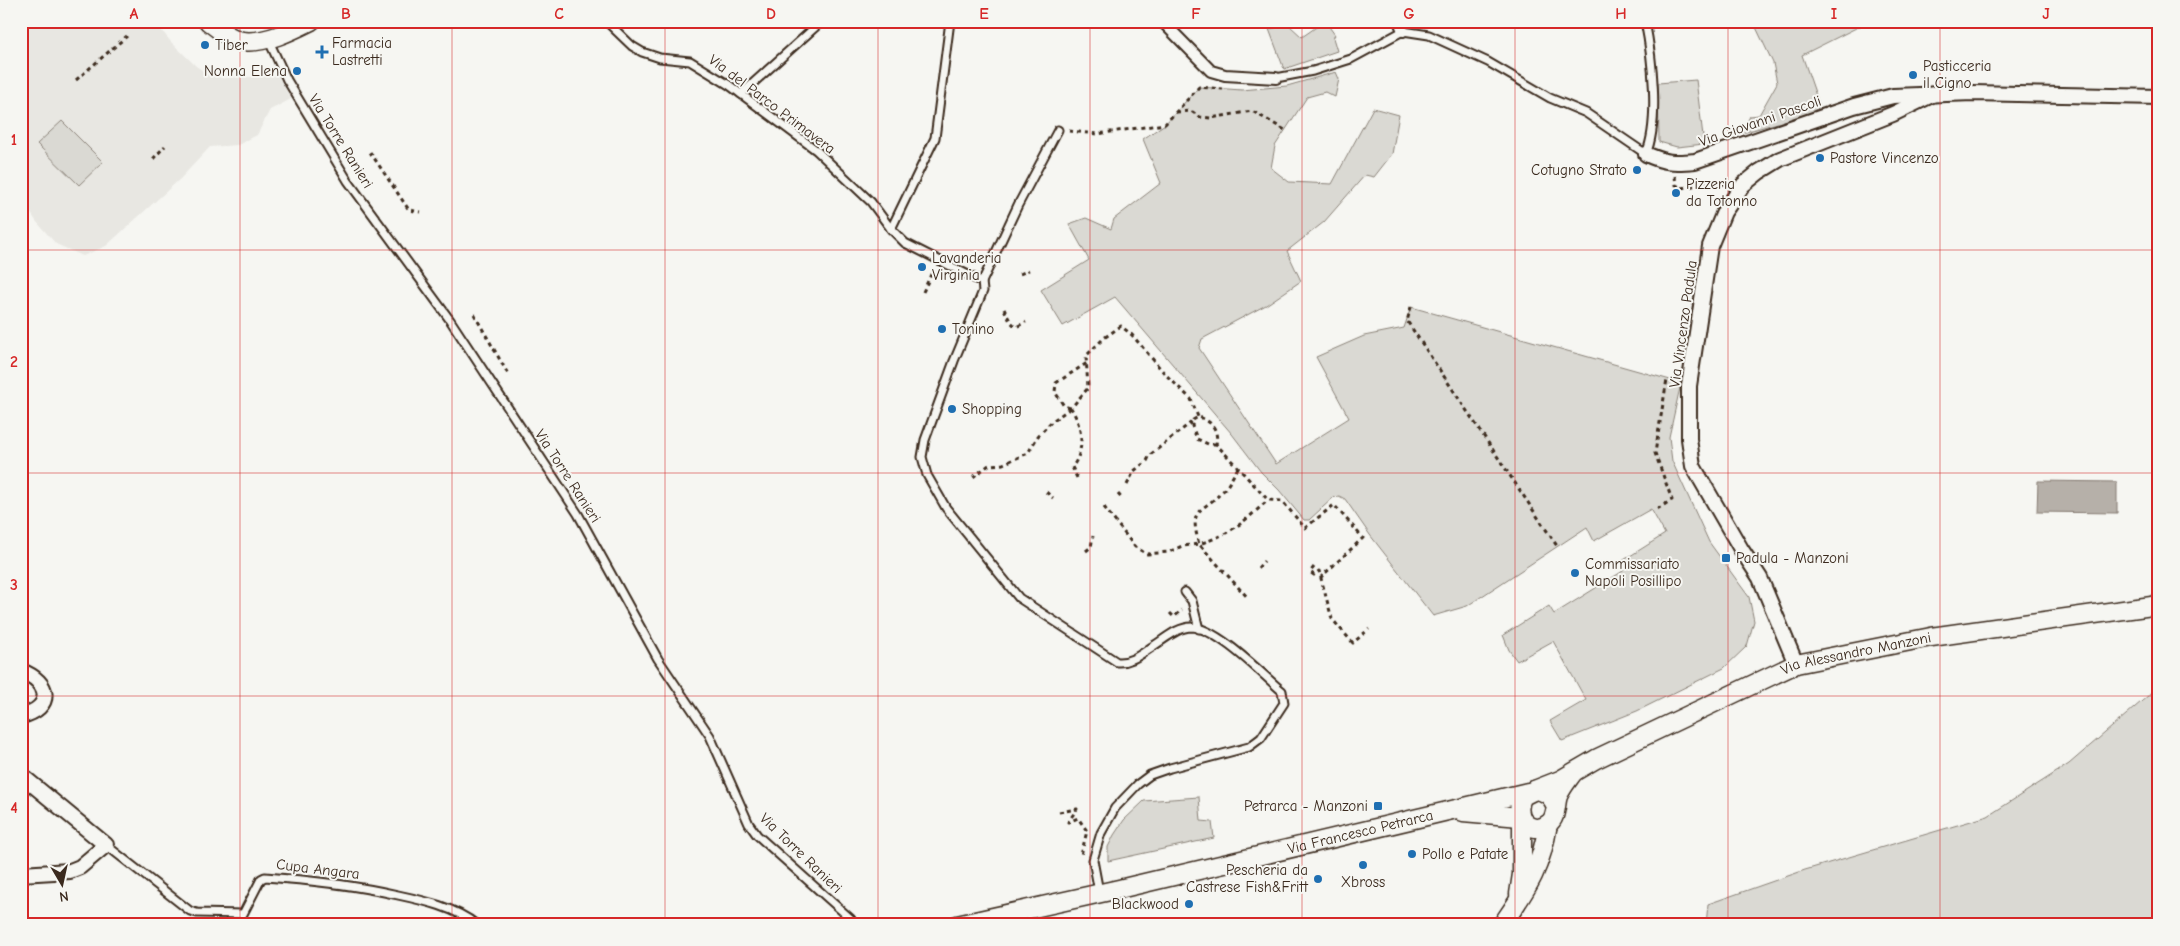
<svg xmlns="http://www.w3.org/2000/svg" width="2180" height="946" font-family="'Comic Neue',sans-serif">
	<style>
		.built { fill: #e8e7e2 }
		.green { fill: #dad9d3; stroke: #8a8278 }
		.water { fill: #b6b0a9; stroke: #857a71 }
		.lines { fill: none; stroke-linecap: round; stroke-linejoin: round }
		.service-casing { stroke: #3b2a1e; stroke-width: 11 }
		.pedestrian-casing { stroke: #3b2a1e; stroke-width: 14 }
		.minor-casing { stroke: #3b2a1e; stroke-width: 18 }
		.tertiary-casing { stroke: #3b2a1e; stroke-width: 21 }
		.path { stroke: #3b2a1e; stroke-width: 3; stroke-dasharray: 4 4; stroke-linecap: butt }
		.service { stroke: #f6f6f2; stroke-width: 7 }
		.pedestrian { stroke: #f6f6f2; stroke-width: 10 }
		.minor { stroke: #f6f6f2; stroke-width: 14 }
		.tertiary { stroke: #f6f6f2; stroke-width: 18 }
		.grid { fill: none; stroke: #d62828; stroke-width: 1; stroke-opacity: 0.55 }
		.poi-dot { fill: #1f6fb2; stroke: #f6f6f2; stroke-width: 2 }
		.labels { text-anchor: middle; stroke-width: 4; stroke-linejoin: round; paint-order: stroke }
		.poi-label { font-size: 15px; fill: #3b2a1e; stroke: #f6f6f2; text-anchor: start }
		.street-label { font-size: 15px; fill: #3b2a1e; stroke: #f6f6f2 }
		.neatline { fill: none; stroke: #d62828; stroke-width: 2 }
		.grid-label { font-size: 16px; text-anchor: middle; font-weight: bold; fill: #d62828 }
	</style>
	<rect width="100%" height="100%" fill="#f6f6f2"/>
	<filter id="ink" filterUnits="userSpaceOnUse"><feTurbulence type="fractalNoise" baseFrequency=".02" numOctaves="2"/><feDisplacementMap in="SourceGraphic" scale="10" xChannelSelector="R" yChannelSelector="G"/><feConvolveMatrix kernelMatrix="1 2 1 2 8 2 1 2 1" color-interpolation-filters="sRGB"/></filter>
	<g filter="url(#ink)">
		<path class="built" d="M31,21H154L171,42L196,66L209,75L223,78L278,76L291,99L270,110L257,135L238,145L210,147L180,179L106,246L83,256L56,244L36,221L21,198V31Z"/>
		<g class="green">
			<path d="M1325,21L1335,35L1333,38L1337,51L1284,69L1269,29L1289,25L1302,37Z"/>
			<path d="M1753,21H1870L1802,55L1820,107L1806,115L1742,133L1750,116L1759,115L1777,83L1773,63Z"/>
			<path d="M1336,72L1339,79L1335,97L1325,92L1307,97L1275,146L1271,168L1289,182L1332,184L1373,108L1399,115L1392,154L1374,177L1365,175L1324,222L1287,251L1301,281L1266,305L1202,339L1199,348L1276,464L1349,418L1316,357L1364,336L1404,328L1411,307L1681,383L1669,437L1672,461L1709,542L1749,597L1754,621L1747,646L1724,668L1637,711L1562,741L1550,721L1586,700L1553,641L1517,661L1509,650L1503,635L1549,606L1554,614L1623,571L1619,563L1665,534L1651,509L1594,541L1587,527L1467,606L1433,616L1370,535L1345,499L1339,496L1334,497L1309,520H1304L1279,490L1261,472L1232,434L1115,297L1063,326L1041,290L1089,260L1069,224L1086,218L1111,229L1114,219L1161,183L1143,139L1165,124L1199,87L1242,90L1287,86Z"/>
			<path d="M1696,80L1704,144L1677,147L1659,142L1658,83Z"/>
			<path d="M62,121L103,162L79,185L37,144Z"/>
			<path d="M2156,689H2159V925H1706L1708,904L1805,870L1988,816L2069,764Z"/>
			<path d="M1199,797L1201,821L1212,822L1214,838L1108,861V847L1114,835L1124,820L1144,801Z"/>
		</g>
		<path class="water" d="M2038,481L2117,482V513L2037,512Z"/>
		<g class="lines">
			<g class="service-casing">
				<g id="service">
					<path d="M606,21L632,46L642,52L660,58L690,61L729,85L816,150L871,202L891,229L905,243L982,282L983,291L954,361L925,440L922,457L927,475L946,508L1019,598L1117,662C1132,663 1142,653 1155,645C1166,638 1178,627 1192,627C1217,628 1262,674 1282,691L1284,703L1261,738L1249,747L1170,768L1150,775L1138,784L1115,808L1101,833L1093,860L1099,892"/>
					<path d="M268,39L287,80L348,181L450,320L578,514L658,659L710,736L749,824L757,835L851,919"/>
					<path d="M1276,78L1313,71L1351,59L1403,31L1429,35L1488,62L1550,98L1586,113L1646,154C1660,121 1652,56 1645,21"/>
					<path d="M741,94L822,21"/>
					<path d="M891,229L935,138L950,21"/>
					<path d="M982,282L1018,205L1058,130"/>
					<path d="M1185,592L1192,601L1199,629"/>
					<path d="M106,845L190,911L197,913L243,914L261,879L265,877C310,880 354,885 398,895C426,901 454,907 477,925"/>
				</g>
			</g>
			<g class="pedestrian-casing">
				<g id="pedestrian">
					<path d="M1162,21L1211,71L1225,75L1276,78"/>
					<path d="M1399,21L1403,31"/>
				</g>
			</g>
			<g class="minor-casing">
				<g id="minor">
					<path d="M1646,154C1665,163 1674,163 1695,161L1854,106L1893,96L1973,93L2159,97"/>
					<path d="M1796,664L1760,578L1741,549L1693,466L1689,439V386L1710,246L1724,212L1743,185L1759,172L1780,159L1893,114L1936,93"/>
					<path d="M21,671C51,682 54,708 21,716"/>
					<path d="M21,775L106,845L80,867L70,871L21,874"/>
				</g>
			</g>
			<g class="tertiary-casing">
				<g id="tertiary">
					<path d="M208,21C218,29 229,38 242,41C265,44 291,31 311,21"/>
					<path id="s1" d="M1532,791L1560,780L1596,759L1796,664L1931,637L2159,605"/>
					<path d="M1556,807C1552,796 1546,791 1535,790L1523,796C1512,815 1528,837 1548,824C1557,818 1555,805 1558,796C1562,787 1568,780 1573,773"/>
					<path d="M1463,812L1520,817"/>
					<path d="M1519,894L1522,874V821"/>
					<path id="s2" d="M957,925L1119,889L1528,792"/>
					<path d="M1502,925C1527,888 1541,870 1548,824"/>
				</g>
			</g>
			<g class="path">
				<path d="M76,80L127,36"/>
				<path d="M1176,112L1191,111L1200,117L1211,118L1252,111L1285,130"/>
				<path d="M1069,131L1097,134L1165,124L1199,87L1223,89"/>
				<path d="M370,152L409,210L421,212"/>
				<path d="M153,159L165,146"/>
				<path d="M1675,176L1676,185L1682,188L1713,182L1727,185"/>
				<path d="M1020,274L1029,270"/>
				<path d="M923,292L933,270"/>
				<path d="M1411,307L1407,321L1557,546"/>
				<path d="M1004,309L1010,321L1016,327L1026,322"/>
				<path d="M474,314L508,374"/>
				<path d="M1070,408L1064,406L1055,392L1056,383L1087,363"/>
				<path d="M1216,444H1208L1197,439L1192,426L1193,420L1198,417C1211,420 1219,430 1216,444L1268,500L1282,501L1305,528L1334,505L1363,538L1321,577"/>
				<path d="M1238,468C1233,475 1229,485 1223,491C1202,514 1188,505 1199,544C1231,534 1244,522 1268,500"/>
				<path d="M973,477L989,465L1003,464L1028,453L1038,436L1052,421L1071,408"/>
				<path d="M1077,478L1072,467C1086,450 1082,426 1071,408L1088,388L1086,356L1104,338L1121,326L1132,335L1166,375L1191,399L1198,417"/>
				<path d="M1127,485L1134,471L1147,461L1150,455L1193,421"/>
				<path d="M1046,492L1053,498"/>
				<path d="M1118,494L1123,500"/>
				<path d="M1104,507L1135,547L1147,554L1169,552L1182,546L1199,544L1248,598"/>
				<path d="M1657,509L1672,500L1655,453L1667,379"/>
				<path d="M1086,551L1091,547L1093,536"/>
				<path d="M1314,567L1310,572L1314,575L1319,571L1332,619L1353,643L1369,629"/>
				<path d="M1258,568L1264,561"/>
				<path d="M1170,613L1174,617L1182,610"/>
				<path d="M1059,812L1077,809L1068,822L1078,818L1087,831L1081,855"/>
			</g>
			<use href="#service" class="service"/>
			<use href="#pedestrian" class="pedestrian"/>
			<use href="#minor" class="minor"/>
			<use href="#tertiary" class="tertiary"/>
		</g>
	</g>
	<path class="grid" d="M240,21V925M452,21V925M665,21V925M878,21V925M1090,21V925M1302,21V925M1515,21V925M1728,21V925M1940,21V925M21,250H2159M21,473H2159M21,696H2159"/>
	<g class="poi-dot">
		<circle cx="205" cy="45" r="5"/>
		<path d="M319.5 44.5h5v5h5v5h-5v5h-5v-5h-5v-5h5z"/>
		<circle cx="297" cy="71" r="5"/>
		<circle cx="1913" cy="75" r="5"/>
		<circle cx="1820" cy="158" r="5"/>
		<circle cx="1637" cy="170" r="5"/>
		<circle cx="1676" cy="193" r="5"/>
		<circle cx="922" cy="267" r="5"/>
		<circle cx="942" cy="329" r="5"/>
		<circle cx="952" cy="409" r="5"/>
		<rect x="1721" y="553" width="10" height="10" rx="2.5"/>
		<circle cx="1575" cy="573" r="5"/>
		<rect x="1373" y="801" width="10" height="10" rx="2.5"/>
		<circle cx="1412" cy="854" r="5"/>
		<circle cx="1363" cy="865" r="5"/>
		<circle cx="1318" cy="879" r="5"/>
		<circle cx="1189" cy="904" r="5"/>
	</g>
	<g class="labels">
		<g class="poi-label">
			<text x="332" y="48">Farmacia<tspan x="332" dy="17">Lastretti</tspan></text>
			<text x="215" y="50">Tiber</text>
			<text x="1923" y="71">Pasticceria<tspan x="1923" dy="17">il Cigno</tspan></text>
			<text x="287" y="76" text-anchor="end">Nonna Elena</text>
			<text x="1830" y="163">Pastore Vincenzo</text>
			<text x="1627" y="175" text-anchor="end">Cotugno Strato</text>
			<text x="1686" y="189">Pizzeria<tspan x="1686" dy="17">da Totonno</tspan></text>
			<text x="932" y="263">Lavanderia<tspan x="932" dy="17">Virginia</tspan></text>
			<text x="952" y="334">Tonino</text>
			<text x="962" y="414">Shopping</text>
			<text x="1736" y="563">Padula - Manzoni</text>
			<text x="1585" y="569">Commissariato<tspan x="1585" dy="17">Napoli Posillipo</tspan></text>
			<text x="1368" y="811" text-anchor="end">Petrarca - Manzoni</text>
			<text x="1422" y="859">Pollo e Patate</text>
			<text x="1308" y="875" text-anchor="end">Pescheria da<tspan x="1308" dy="17">Castrese Fish&amp;Fritt</tspan></text>
			<text x="1363" y="887" text-anchor="middle">Xbross</text>
			<text x="1179" y="909" text-anchor="end">Blackwood</text>
		</g>
		<g class="street-label">
			<text transform="translate(772 104) rotate(37)" y="5">Via del Parco Primavera</text>
			<text transform="translate(1760 121) rotate(-19)" y="5">Via Giovanni Pascoli</text>
			<text transform="translate(341 141) rotate(58)" y="5">Via Torre Ranieri</text>
			<text transform="translate(1683 324) rotate(-82)" y="5">Via Vincenzo Padula</text>
			<text transform="translate(568 476) rotate(57)" y="5">Via Torre Ranieri</text>
			<text dy="5" stroke="none"><textPath href="#s1" startOffset="354">Via Alessandro Manzoni</textPath></text>
			<text dy="5" stroke="none"><textPath href="#s2" startOffset="414">Via Francesco Petrarca</textPath></text>
			<text transform="translate(801 853) rotate(44)" y="5">Via Torre Ranieri</text>
			<text transform="translate(318 869) rotate(7)" y="5">Cupa Angara</text>
		</g>
	</g>
	<rect width="2180" height="946" fill="none" stroke="#f6f6f2" stroke-width="55"/>
	<g transform="translate(62 884) rotate(171)" stroke="#f6f6f2" stroke-width="4" paint-order="stroke">
	<path d="M0-4L9 19L0 12L-9 19Z" fill="#3b2a1e"/>
	<text y="-8" font-size="14" font-weight="bold" text-anchor="middle" fill="#3b2a1e">N</text>
	</g>
	<rect x="28" y="28" width="2124" height="890" class="neatline"/>
	<g class="grid-label">
		<text x="134" y="19">A</text>
		<text x="346" y="19">B</text>
		<text x="559" y="19">C</text>
		<text x="771" y="19">D</text>
		<text x="984" y="19">E</text>
		<text x="1196" y="19">F</text>
		<text x="1409" y="19">G</text>
		<text x="1621" y="19">H</text>
		<text x="1834" y="19">I</text>
		<text x="2046" y="19">J</text>
		<text x="14" y="145">1</text>
		<text x="14" y="367">2</text>
		<text x="14" y="590">3</text>
		<text x="14" y="813">4</text>
	</g>
</svg>
